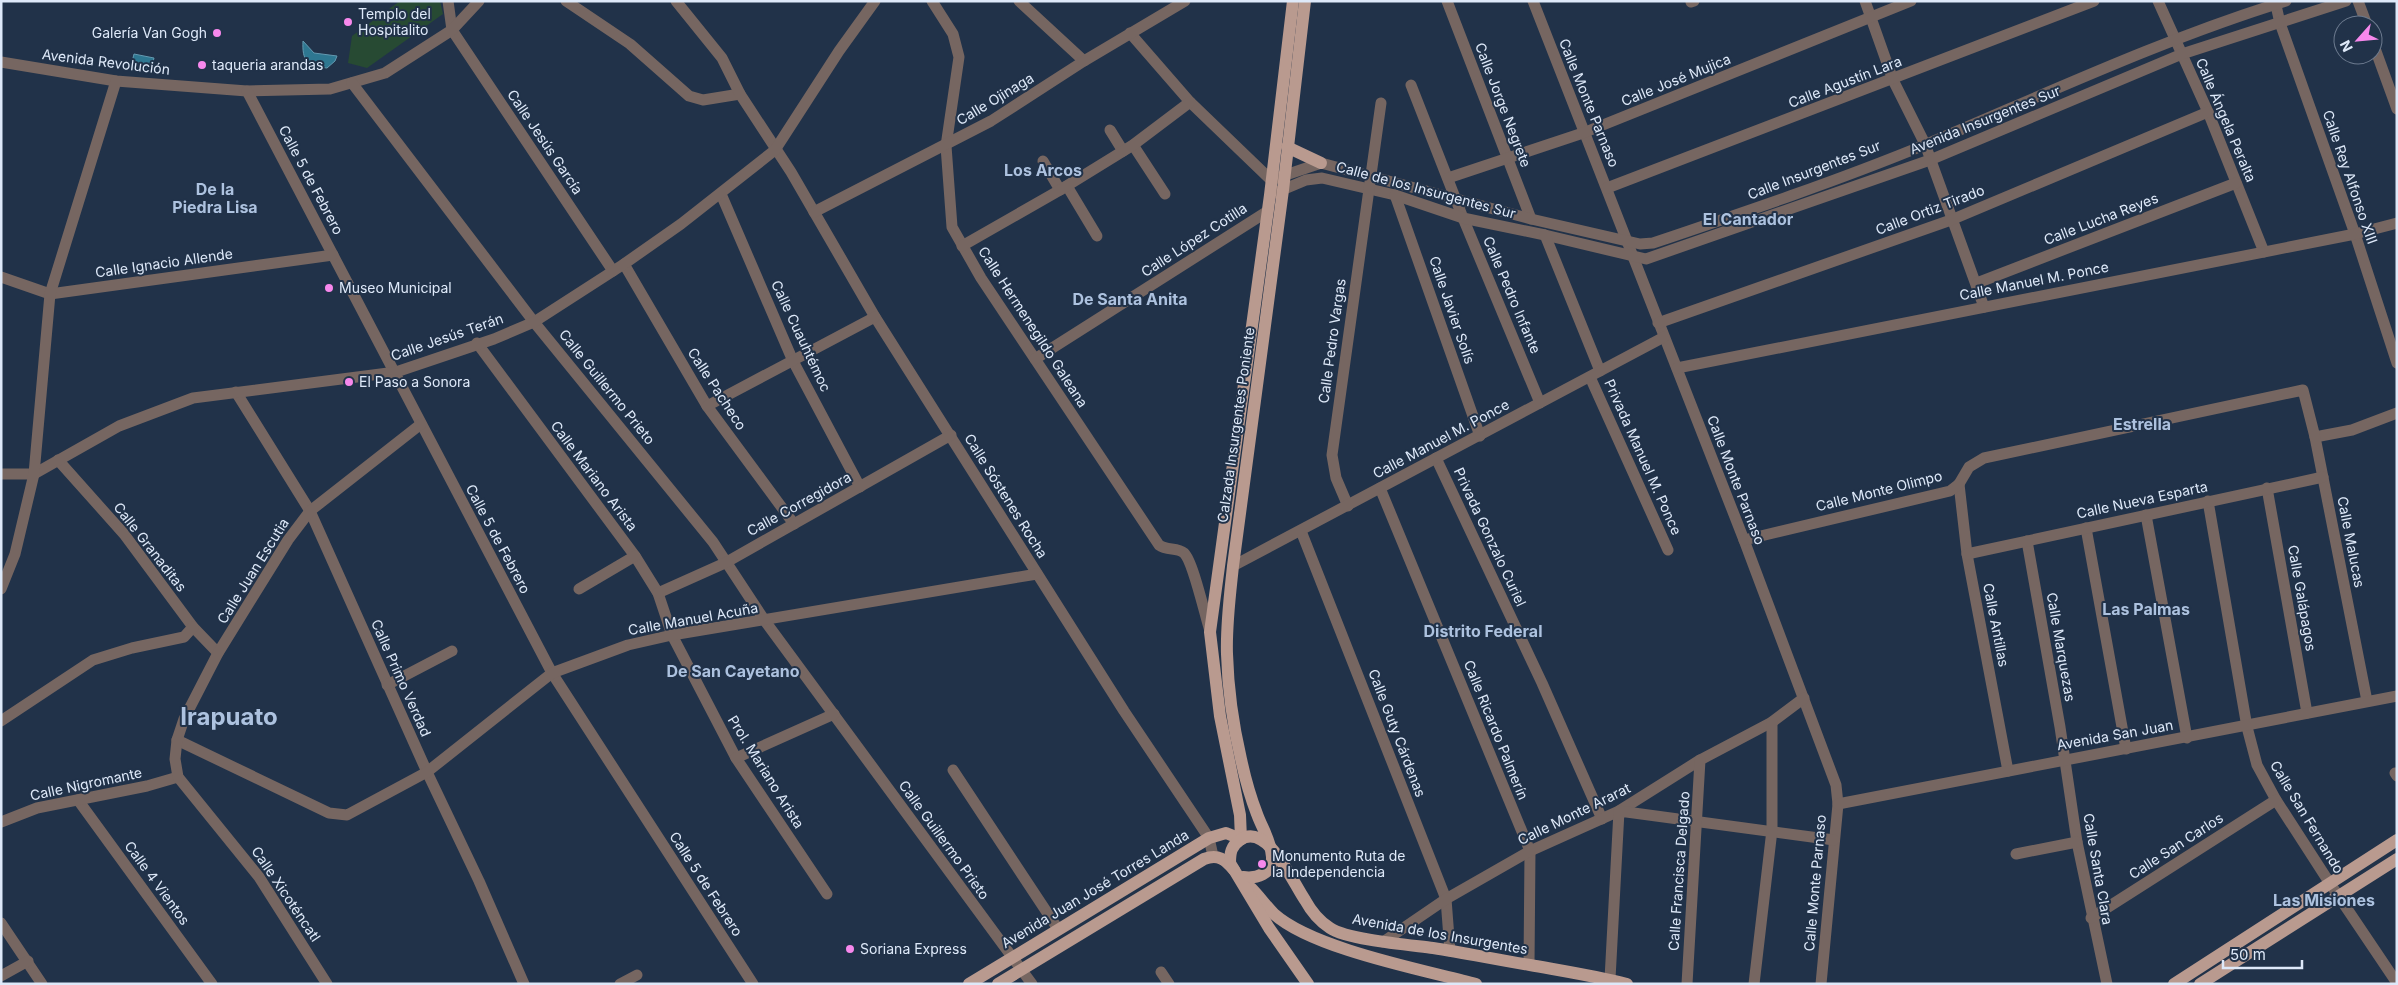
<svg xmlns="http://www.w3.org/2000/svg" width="2398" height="985" font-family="Inter,sans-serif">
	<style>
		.green { fill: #274a33 }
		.water { fill: #2e7791; stroke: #6399b0 }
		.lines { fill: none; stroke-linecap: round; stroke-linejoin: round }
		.minor { stroke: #766661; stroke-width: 11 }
		.major { stroke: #b99a8f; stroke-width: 12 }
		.poi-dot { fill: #f788ec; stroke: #213249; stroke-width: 2 }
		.labels { text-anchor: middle; stroke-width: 4; stroke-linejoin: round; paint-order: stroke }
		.poi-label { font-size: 14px; fill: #dee9f9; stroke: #213249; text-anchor: start }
		.street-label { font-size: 14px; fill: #dee9f9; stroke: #213249 }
		.quarter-label { font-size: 16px; font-weight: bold; fill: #adc2df; stroke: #213249 }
		.town-label { font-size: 24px; font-weight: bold; fill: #adc2df; stroke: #213249 }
	</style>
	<rect width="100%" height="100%" fill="#213249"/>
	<path class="green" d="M400,1H440L443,14L367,68L348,63L352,36Z"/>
	<g class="water">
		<path d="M303,41L314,53L337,56L335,61L327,68C307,66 302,61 303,41Z"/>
		<path d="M134,54L154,58L151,70L131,66Z"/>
	</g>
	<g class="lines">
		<g class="minor">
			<path d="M448,1L452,30L613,271"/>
			<path d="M566,1L630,44L689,96L703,100L740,94"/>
			<path d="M676,1L722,58L740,94L791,172L875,317L1124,711L1209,838L1213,856"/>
			<path d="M932,1L953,34L959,57L946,146L952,227L981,278L1159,545C1167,551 1177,547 1184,553C1193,561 1205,616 1210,631"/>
			<path d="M1019,1L1084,61"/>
			<path d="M1447,1L1531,219"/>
			<path d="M1533,1L1744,540L1836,785L1838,804L1821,984"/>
			<path d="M1865,1L1893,80L1925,144L1984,307"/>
			<path d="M2158,1L2208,112L2264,252"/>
			<path d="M2275,1L2280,23L2355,234L2397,363"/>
			<path d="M2358,1L2367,25"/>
			<path d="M1691,2L1694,1"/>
			<path d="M1130,33L1190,102L1271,180L1321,163L1531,219L1640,244L1653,243C1745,212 1837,181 1927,144C2046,94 2163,39 2286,1"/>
			<path d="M2373,43L2397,109"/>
			<path d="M1,62L116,81L247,91L330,89L385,73L452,30L479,1"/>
			<path d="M352,83L534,322L713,542L765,621L1032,984"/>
			<path d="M1411,85L1463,218L1540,403"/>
			<path d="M247,91L552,673L753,984"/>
			<path d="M1110,130L1123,151"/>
			<path d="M1133,145L1165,194"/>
			<path d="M1043,161L1060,190"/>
			<path d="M1448,178L1583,133L1911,1"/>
			<path d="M1067,186L1097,236"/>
			<path d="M1607,188L2094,1"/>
			<path d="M1275,193L1306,180L1322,178L1395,195L1463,218L1545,235L1646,259L1930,160L2182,54L2346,1"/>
			<path d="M721,194L793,361L860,487"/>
			<path d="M1395,195L1480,436"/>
			<path d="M814,212L991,121L1084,61L1185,1"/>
			<path d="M1545,235L1600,371"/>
			<path d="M962,246L1060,190L1133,145L1190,102"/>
			<path d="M624,264L707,406L794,524"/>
			<path d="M1,277L50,294L333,255"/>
			<path d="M1977,283L2236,183"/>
			<path d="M1658,323L1951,220L2208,112"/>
			<path d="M477,343L635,556L658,593L672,635L736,758L827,894"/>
			<path d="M1035,359L1268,211"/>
			<path d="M1677,368L2355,234L2397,223"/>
			<path d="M1590,377L1668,550"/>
			<path d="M236,392L310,511L427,772L479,881L524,984"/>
			<path d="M707,406L875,317"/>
			<path d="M2315,437L2352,430L2397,413"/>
			<path d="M1436,458L1542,683L1602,819"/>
			<path d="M58,460L124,534L193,627L218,653"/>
			<path d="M1,474H34L119,426L193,398L396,372L494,339L534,322L624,264L681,224L775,150L839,51L875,1"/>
			<path d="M1959,484L1967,554L2008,771"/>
			<path d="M1380,488L1530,851L1529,965"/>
			<path d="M2267,488L2307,713"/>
			<path d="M2208,501L2247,727L2257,765L2276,800L2329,882L2397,983"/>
			<path d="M1348,506L1336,478L1332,455L1381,103"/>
			<path d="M2146,515L2187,738"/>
			<path d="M2086,528L2126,749"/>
			<path d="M1301,531L1446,899L1450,951"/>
			<path d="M1744,540L1950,491L1959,484L1969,467L1984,458L2303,390L2315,437L2367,701"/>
			<path d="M2027,541L2060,727L2077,842L2107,984"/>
			<path d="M1967,554L2323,477"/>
			<path d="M1233,566L1664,337"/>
			<path d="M1,589L15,554L34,474L50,294L116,81"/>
			<path d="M579,589L635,556"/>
			<path d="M658,593L725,563L951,435"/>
			<path d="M387,685L452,651"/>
			<path d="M1,721L93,660L132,648L184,637L193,627"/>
			<path d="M177,740L329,813L347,815L427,772L552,673L628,645L672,635L1037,574"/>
			<path d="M736,758L834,714"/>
			<path d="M953,770L1058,929"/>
			<path d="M2395,773L2397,776"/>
			<path d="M78,800L212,984"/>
			<path d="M1838,804L2397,696"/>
			<path d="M1,822L37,808L147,786L178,777"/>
			<path d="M2016,854L2077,842"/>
			<path d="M2091,918L2276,800"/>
			<path d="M1,923L42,984"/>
			<path d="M1383,942L1446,899L1530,851L1619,811L1700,760L1772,722L1804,698"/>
			<path d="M1161,972L1169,984"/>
			<path d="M1,976L28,961"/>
			<path d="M1610,979L1619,811L1834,840"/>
			<path d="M327,984L259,877L178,777L175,759L177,740L184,719L218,653L288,540L310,511L421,424"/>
			<path d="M620,984L637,975"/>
			<path d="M1687,984L1700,760"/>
			<path d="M1754,984L1772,830V722"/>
		</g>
		<g class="major">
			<path d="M1287,147L1321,163"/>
			<path d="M1241,839L1240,815L1220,716L1210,632L1270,195L1293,1"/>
			<path d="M1243,877C1256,879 1273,874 1272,857C1271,841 1262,828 1257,814C1250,796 1245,778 1241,759C1233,725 1228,689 1227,654C1226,625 1230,595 1233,566L1283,190L1305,1"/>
			<path d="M1251,888C1259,896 1266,906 1274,914C1313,949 1424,970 1476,984"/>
			<path d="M969,984L1209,838L1226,833L1241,839"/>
			<path d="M998,984L1204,859C1218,854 1225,859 1234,870"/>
			<path d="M1308,984L1269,928L1230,863C1230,853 1231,846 1240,840C1267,821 1293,883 1305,900C1311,911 1319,921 1330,928C1348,940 1410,945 1433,948C1466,953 1498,960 1530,965C1563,971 1595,976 1627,984"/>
			<path d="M2174,984L2397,840"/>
			<path d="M2200,984L2397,859"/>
		</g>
	</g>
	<g class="poi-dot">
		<circle cx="348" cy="22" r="5"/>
		<circle cx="217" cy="33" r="5"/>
		<circle cx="202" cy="65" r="5"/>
		<circle cx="329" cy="288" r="5"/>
		<circle cx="349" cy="382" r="5"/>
		<circle cx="1262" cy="864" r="5"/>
		<circle cx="850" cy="949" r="5"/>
	</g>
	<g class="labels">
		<g class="poi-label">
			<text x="358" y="19">Templo del<tspan x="358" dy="16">Hospitalito</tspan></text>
			<text x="207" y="38" text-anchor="end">Galería Van Gogh</text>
			<text x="212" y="70">taqueria arandas</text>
			<text x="339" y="293">Museo Municipal</text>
			<text x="359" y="387">El Paso a Sonora</text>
			<text x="1272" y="861">Monumento Ruta de<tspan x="1272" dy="16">la Independencia</tspan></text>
			<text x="860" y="954">Soriana Express</text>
		</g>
		<g class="street-label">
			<text transform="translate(106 62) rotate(7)" y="5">Avenida Revolución</text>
			<text transform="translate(1676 80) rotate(-22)" y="5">Calle José Mujica</text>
			<text transform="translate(1845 82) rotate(-21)" y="5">Calle Agustín Lara</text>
			<text transform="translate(995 99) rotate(-31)" y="5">Calle Ojinaga</text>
			<text transform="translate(1589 103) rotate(68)" y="5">Calle Monte Parnaso</text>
			<text transform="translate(1503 105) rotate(69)" y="5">Calle Jorge Negrete</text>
			<text transform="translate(1985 120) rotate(-22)" y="5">Avenida Insurgentes Sur</text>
			<text transform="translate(2226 120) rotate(67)" y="5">Calle Ángela Peralta</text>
			<text transform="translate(545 142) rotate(56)" y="5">Calle Jesús García</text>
			<text transform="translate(1814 170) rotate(-21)" y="5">Calle Insurgentes Sur</text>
			<text transform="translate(2350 177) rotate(71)" y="5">Calle Rey Alfonso XIII</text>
			<text transform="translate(311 180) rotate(62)" y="5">Calle 5 de Febrero</text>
			<text transform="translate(1426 190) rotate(15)" y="5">Calle de los Insurgentes Sur</text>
			<text transform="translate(1930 210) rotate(-21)" y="5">Calle Ortiz Tirado</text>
			<text transform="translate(2101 219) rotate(-21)" y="5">Calle Lucha Reyes</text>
			<text transform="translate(1194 240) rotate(-33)" y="5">Calle López Cotilla</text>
			<text transform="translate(164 263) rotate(-8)" y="5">Calle Ignacio Allende</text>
			<text transform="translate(2034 281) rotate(-11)" y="5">Calle Manuel M. Ponce</text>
			<text transform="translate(1512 295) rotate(67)" y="5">Calle Pedro Infante</text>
			<text transform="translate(1452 310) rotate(71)" y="5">Calle Javier Solís</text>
			<text transform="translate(1033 327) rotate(57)" y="5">Calle Hermenegildo Galeana</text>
			<text transform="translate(801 336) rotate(65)" y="5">Calle Cuauhtémoc</text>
			<text transform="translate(447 337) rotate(-19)" y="5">Calle Jesús Terán</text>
			<text transform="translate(1332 341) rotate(-82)" y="5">Calle Pedro Vargas</text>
			<text transform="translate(607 387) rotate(51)" y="5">Calle Guillermo Prieto</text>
			<text transform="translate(717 389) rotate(57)" y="5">Calle Pacheco</text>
			<text transform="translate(1236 425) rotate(-82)" y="5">Calzada Insurgentes Poniente</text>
			<text transform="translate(1441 439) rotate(-28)" y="5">Calle Manuel M. Ponce</text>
			<text transform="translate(1643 457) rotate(66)" y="5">Privada Manuel M. Ponce</text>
			<text transform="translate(594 476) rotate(53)" y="5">Calle Mariano Arista</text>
			<text transform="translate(1736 480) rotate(69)" y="5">Calle Monte Parnaso</text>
			<text transform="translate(1879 491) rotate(-14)" y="5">Calle Monte Olimpo</text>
			<text transform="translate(1006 496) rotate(58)" y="5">Calle Sóstenes Rocha</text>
			<text transform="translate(2142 500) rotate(-12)" y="5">Calle Nueva Esparta</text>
			<text transform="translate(799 504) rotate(-29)" y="5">Calle Corregidora</text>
			<text transform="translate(1490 537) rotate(65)" y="5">Privada Gonzalo Curiel</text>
			<text transform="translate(498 539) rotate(62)" y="5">Calle 5 de Febrero</text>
			<text transform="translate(2351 542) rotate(79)" y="5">Calle Malucas</text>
			<text transform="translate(150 547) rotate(52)" y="5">Calle Granaditas</text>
			<text transform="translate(253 571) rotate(-58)" y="5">Calle Juan Escutia</text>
			<text transform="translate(2302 598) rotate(80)" y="5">Calle Galápagos</text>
			<text transform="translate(693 619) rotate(-10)" y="5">Calle Manuel Acuña</text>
			<text transform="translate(1996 625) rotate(79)" y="5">Calle Antillas</text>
			<text transform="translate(2061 647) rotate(80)" y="5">Calle Marquezas</text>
			<text transform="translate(401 678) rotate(66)" y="5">Calle Primo Verdad</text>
			<text transform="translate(1496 730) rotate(68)" y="5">Calle Ricardo Palmerín</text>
			<text transform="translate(1397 733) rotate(69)" y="5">Calle Guty Cárdenas</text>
			<text transform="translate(2115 735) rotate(-10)" y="5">Avenida San Juan</text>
			<text transform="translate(766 772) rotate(58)" y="5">Prol. Mariano Arista</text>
			<text transform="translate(86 784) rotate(-12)" y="5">Calle Nigromante</text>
			<text transform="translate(1574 814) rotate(-26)" y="5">Calle Monte Ararat</text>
			<text transform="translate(2307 817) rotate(59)" y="5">Calle San Fernando</text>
			<text transform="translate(944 840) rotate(54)" y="5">Calle Guillermo Prieto</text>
			<text transform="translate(2176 846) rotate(-33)" y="5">Calle San Carlos</text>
			<text transform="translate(2098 869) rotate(80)" y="5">Calle Santa Clara</text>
			<text transform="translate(1679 871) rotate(-86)" y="5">Calle Francisca Delgado</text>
			<text transform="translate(157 883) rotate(54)" y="5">Calle 4 Vientos</text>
			<text transform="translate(1815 883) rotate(-85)" y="5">Calle Monte Parnaso</text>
			<text transform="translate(706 884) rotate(57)" y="5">Calle 5 de Febrero</text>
			<text transform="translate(1095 889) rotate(-31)" y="5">Avenida Juan José Torres Landa</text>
			<text transform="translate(286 894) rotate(56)" y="5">Calle Xicoténcatl</text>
			<text transform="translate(1440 934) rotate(10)" y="5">Avenida de los Insurgentes</text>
		</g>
		<g class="quarter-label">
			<text x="1043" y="176">Los Arcos</text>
			<text x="215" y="195">De la<tspan x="215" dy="18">Piedra Lisa</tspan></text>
			<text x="1748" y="225">El Cantador</text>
			<text x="1130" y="305">De Santa Anita</text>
			<text x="2142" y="430">Estrella</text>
			<text x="2146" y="615">Las Palmas</text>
			<text x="1483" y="637">Distrito Federal</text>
			<text x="733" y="677">De San Cayetano</text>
			<text x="2324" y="906">Las Misiones</text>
		</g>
		<g class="town-label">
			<text x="229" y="725">Irapuato</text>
		</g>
	</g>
	<rect width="2398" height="985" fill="none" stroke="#dee9f9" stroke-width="5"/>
	<g transform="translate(2358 40) rotate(243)"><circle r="24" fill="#213249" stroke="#6d7b8f"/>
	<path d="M0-4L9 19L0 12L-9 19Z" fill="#f788ec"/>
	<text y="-8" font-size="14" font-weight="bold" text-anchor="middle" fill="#dee9f9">N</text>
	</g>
	<path d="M2223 960v8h79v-8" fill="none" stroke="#dee9f9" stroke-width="2.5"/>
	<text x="2230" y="960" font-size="15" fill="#dee9f9" stroke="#213249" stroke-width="4" paint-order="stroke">50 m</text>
</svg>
